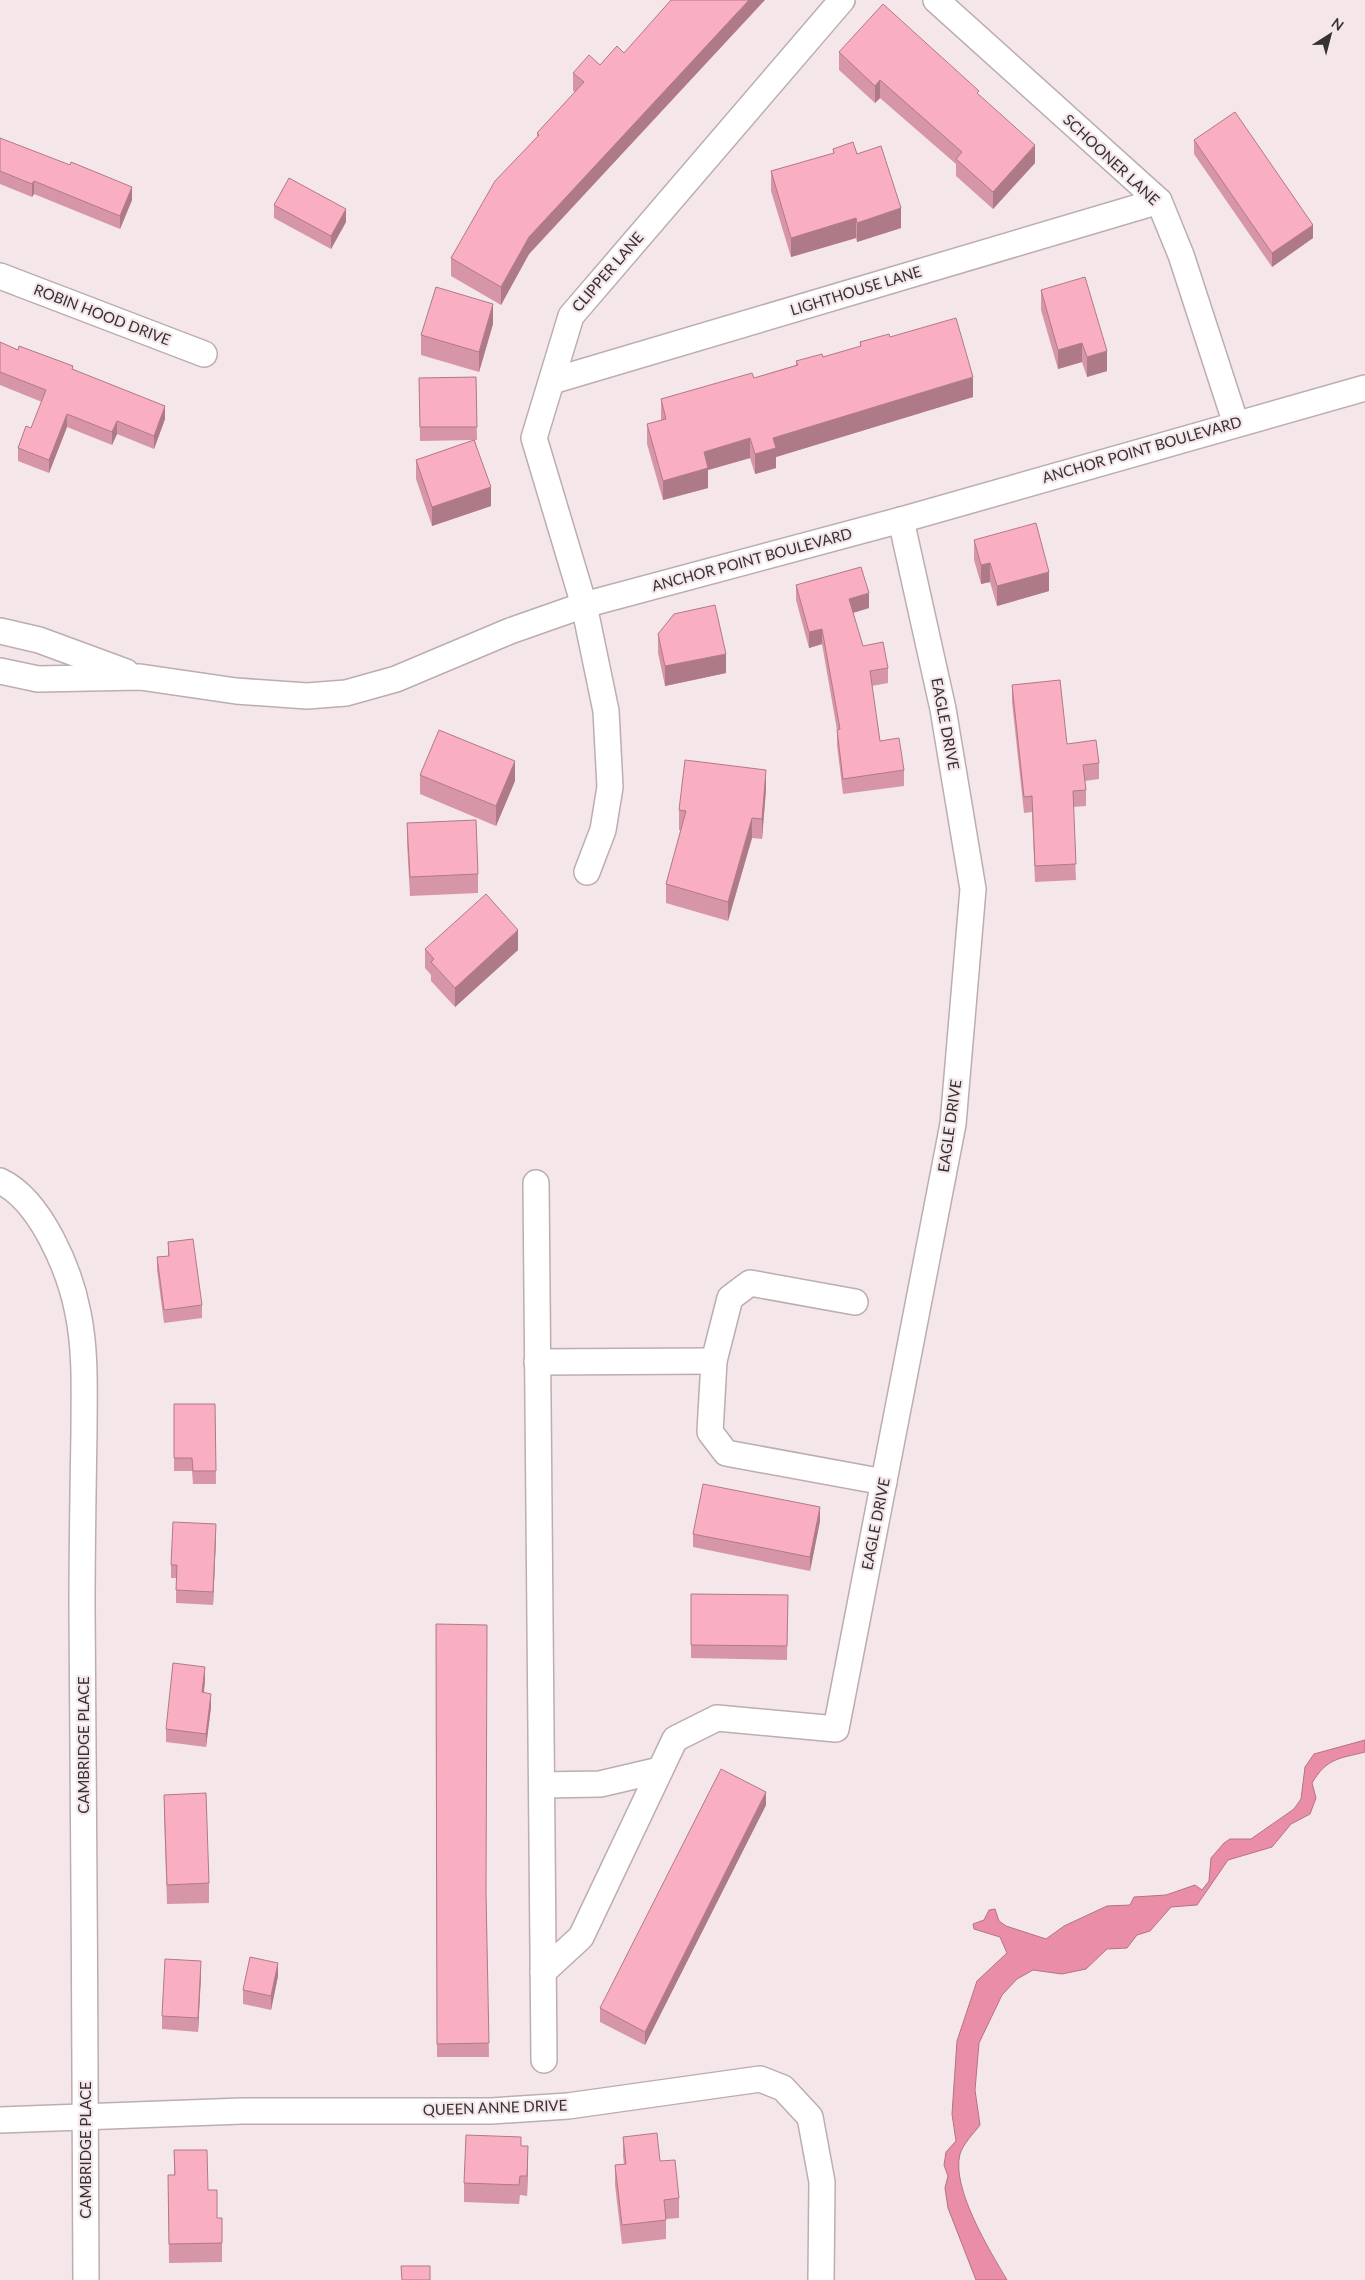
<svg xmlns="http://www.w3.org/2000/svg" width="1365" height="2280" font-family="Lato,sans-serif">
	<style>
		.water { fill: #ea8ea8; stroke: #b47285 }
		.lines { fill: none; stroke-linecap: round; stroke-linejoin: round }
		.minor-casing { stroke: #bbadb0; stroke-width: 28 }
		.minor { stroke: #fff; stroke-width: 25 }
		.wall { fill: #d796a7 }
		.shaded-wall { fill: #af7a88 }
		.building { fill: #faaec2; stroke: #af7a88 }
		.labels { text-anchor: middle; stroke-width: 4.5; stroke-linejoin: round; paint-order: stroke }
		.street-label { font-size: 15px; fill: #363132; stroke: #f5e6ea }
	</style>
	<rect width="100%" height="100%" fill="#f5e6ea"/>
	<path class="water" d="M1365,1740V1752C1338,1759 1327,1758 1312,1783L1316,1798L1310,1814L1291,1824L1272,1847L1228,1860L1197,1905L1171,1907L1150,1931L1137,1935L1127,1948L1107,1949L1086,1969L1062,1974L1033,1970L1017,1979L1002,1995L979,2043L975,2090L980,2125C974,2133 963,2144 960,2154C951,2188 990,2251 1007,2280H976L948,2208L945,2188L948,2176L944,2165L946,2152L956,2141L952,2114L957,2041L977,1981L1007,1953L1000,1937L974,1929L973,1924L984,1920L989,1910L995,1909L999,1921L1006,1926L1046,1939L1064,1926L1107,1906L1130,1905L1134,1897L1166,1895L1195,1885L1202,1890L1209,1881L1211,1858L1224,1843L1230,1839H1251L1294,1809L1301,1799L1305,1767L1314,1754Z"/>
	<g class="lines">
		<g class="minor-casing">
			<g id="minor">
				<path d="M936,0L1159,201L1181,255L1236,424"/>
				<path d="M0,276L204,354"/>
				<path d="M552,381L1159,201"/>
				<path d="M0,631L39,640L126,672"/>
				<path d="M0,671L38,679L140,677L236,691L307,696L346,693L396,679L510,631L584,605L901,520L1365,388"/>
				<path d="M587,872L603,830L610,787L606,711L584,605L534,438L571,316L842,0"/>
				<path d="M0,1181C41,1200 70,1271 78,1313C86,1352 84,1392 84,1432C83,1490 82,1548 82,1607C84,1831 85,2056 86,2280"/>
				<path d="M536,1183L544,2060"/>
				<path d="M855,1302L750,1283L730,1298L714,1361L710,1432L726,1453L884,1482"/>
				<path d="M537,1362L714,1361"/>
				<path d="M542,1785L600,1784L660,1770"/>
				<path d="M543,1972L581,1937L675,1739L717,1718L836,1729L953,1124L973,889L943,709L901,520"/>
				<path d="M0,2120L242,2111H491L568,2106L760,2079L783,2088L810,2117L822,2182L821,2280"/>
			</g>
		</g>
		<use href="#minor" class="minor"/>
	</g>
	<g class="wall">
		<path d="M759,6L529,254L501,305L451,276V258L537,138V133L575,92L573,91V73L600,65L624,53Z"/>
		<path d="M839,52L979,95L1035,163L993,209L956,176V164L880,98L875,103L839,70Z"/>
		<path d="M0,138L132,200L120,229L34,194L32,197L0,184Z"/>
		<path d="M1194,140L1313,238L1272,267L1194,154Z"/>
		<path d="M833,149L857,154L901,228L857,242L856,238L791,257L771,191V171L833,154Z"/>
		<path d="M274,205L346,222L331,249L274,218Z"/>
		<path d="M1041,290L1107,371L1087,377L1082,362L1058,369L1041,310Z"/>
		<path d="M493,324L479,372L421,355V335Z"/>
		<path d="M890,337L973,397L776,457V468L755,474L750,458L708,470V488L663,500L647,444V424L661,420V399L754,378L796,365V361L823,357L860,347V342Z"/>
		<path d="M0,342L18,350L73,369L165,419L154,449L117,434L112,445L67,427L49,473L18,461V448L31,428L42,402L0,385Z"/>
		<path d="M476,377L477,440H475L491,506L432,526L416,479V460L474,440L420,441L419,378Z"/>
		<path d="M974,540L1049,591L997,606L990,582L981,584L974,560Z"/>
		<path d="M796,585L869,608L853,613L863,646L888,668V683L872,686L880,741L904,770V786L843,794L837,745V730L822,644L809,648L796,600Z"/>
		<path d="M658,634L726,673L665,686L658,653Z"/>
		<path d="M1012,685L1067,744L1099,763V779L1085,781L1086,790V806L1073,807L1076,880L1035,882L1032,812L1024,813L1012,702Z"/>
		<path d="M420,775L515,781L496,826L420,794Z"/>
		<path d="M766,789L762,839L752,838L728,921L666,903V884L681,830H679V810Z"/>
		<path d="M407,823L478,874V893L410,896L407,843Z"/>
		<path d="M425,949L518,950L455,1007L431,981V975L425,968Z"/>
		<path d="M168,1242L202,1305V1318L164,1323L157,1270V1257L168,1256Z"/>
		<path d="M174,1404H215L216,1484H193L192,1471H174Z"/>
		<path d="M820,1521L810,1571L693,1547V1534Z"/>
		<path d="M216,1537L213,1605L176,1603V1578H171V1565Z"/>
		<path d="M691,1594L788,1595L787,1660L691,1658Z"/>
		<path d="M436,1624L486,1896L489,2057H437Z"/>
		<path d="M205,1680L204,1693L211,1707L206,1747L166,1742V1729Z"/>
		<path d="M164,1795L209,1883V1903L167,1904L164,1814Z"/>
		<path d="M766,1805L645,2045L600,2022V2008Z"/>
		<path d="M201,1975L198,2032L162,2029V2016Z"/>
		<path d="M278,1976L271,2010L243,2004V1990Z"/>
		<path d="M623,2137L660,2161L679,2198V2218L666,2219V2239L622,2244L615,2185V2165L624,2164L623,2156Z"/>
		<path d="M521,2146L528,2165L527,2196L520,2195L519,2204L464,2202V2183Z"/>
		<path d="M174,2150L208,2190L222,2243V2262L169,2263L168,2175H174Z"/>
	</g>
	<g class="shaded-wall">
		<path d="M749,0H765L529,254L501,305V287L529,237Z"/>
		<path d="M880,80V98L875,103V86Z"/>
		<path d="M1035,145V163L993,209V192Z"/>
		<path d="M34,181V194L32,197V184Z"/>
		<path d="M132,187V200L120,229V216Z"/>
		<path d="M901,208V228L857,242V223Z"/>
		<path d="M346,209V222L331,249V236Z"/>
		<path d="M856,218V238L791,257V238Z"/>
		<path d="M1313,225V238L1272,267V253Z"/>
		<path d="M493,304V324L479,372V352Z"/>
		<path d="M1082,343V362L1058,369V350Z"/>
		<path d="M1107,351V371L1087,377V357Z"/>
		<path d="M973,377V397L776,457V468L755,474V454L773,438Z"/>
		<path d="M165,406V419L154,449V436Z"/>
		<path d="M67,414V427L49,473V460Z"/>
		<path d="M117,421V434L112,445V432Z"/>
		<path d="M750,438V458L708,470V488L663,500V481L704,452Z"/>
		<path d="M491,487V506L432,526V507Z"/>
		<path d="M990,563V582L981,584V565Z"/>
		<path d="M1049,572V591L997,606V586Z"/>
		<path d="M869,593V608L849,614V599Z"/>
		<path d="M822,629V644L809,648V632Z"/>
		<path d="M726,654V673L665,686V666Z"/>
		<path d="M515,761V781L496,826V806Z"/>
		<path d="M766,770V789L762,839V819Z"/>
		<path d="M752,818V838L728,921V902Z"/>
		<path d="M518,930V950L455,1007V988Z"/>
		<path d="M820,1507V1521L810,1571V1557Z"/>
		<path d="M216,1524V1537L213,1605V1592Z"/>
		<path d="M205,1667V1680L202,1706V1692Z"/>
		<path d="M211,1694V1707L206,1747V1734Z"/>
		<path d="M766,1792V1805L645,2045V2032Z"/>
		<path d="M201,1961V1975L198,2032V2018Z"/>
		<path d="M278,1963V1976L271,2010V1996Z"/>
		<path d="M528,2146V2165L527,2196V2176Z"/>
	</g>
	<g class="building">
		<path d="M671,0H749L529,237L501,287L451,258L495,181L539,135L537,133L584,82L573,73L589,55L600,65L617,46L624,53Z"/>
		<path d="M883,4L979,91L977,93L1035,145L993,192L956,159L962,152L880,80L875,86L839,52Z"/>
		<path d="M1235,112L1313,225L1272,253L1194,140Z"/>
		<path d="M0,138L70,165L71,162L132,187L120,216L34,181L32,184L0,171Z"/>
		<path d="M853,142L857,154L881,146L901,208L857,223L856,218L791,238L771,171L834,153L833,149Z"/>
		<path d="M289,178L346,209L331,236L274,205Z"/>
		<path d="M1085,277L1107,351L1087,357L1082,343L1058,350L1041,290Z"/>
		<path d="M436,287L493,304L479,352L421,335Z"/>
		<path d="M956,318L973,377L773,438L776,448L755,454L750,438L704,452L708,468L663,481L647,424L666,419L661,399L752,373L754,378L798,365L796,361L822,354L823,357L861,346L860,342L889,334L890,337Z"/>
		<path d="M0,342L18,350L19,346L73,366L72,369L165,406L154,436L117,421L112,432L67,414L49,460L18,448L26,426L31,428L46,390L0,372Z"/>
		<path d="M476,377L477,427H420L419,378Z"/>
		<path d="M474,440L491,487L432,507L416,460Z"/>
		<path d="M1036,523L1049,572L997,586L990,563L981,565L974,540Z"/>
		<path d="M861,567L869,593L849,599L863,646L883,642L888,668L870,671L880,741L899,738L904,770L843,779L837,730L840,729L822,629L809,632L796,585Z"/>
		<path d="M715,605L726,654L665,666L658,634L674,614Z"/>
		<path d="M1060,680L1067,744L1096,740L1099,763L1083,765L1086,790L1073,791L1076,864L1035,866L1032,796L1024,797L1012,685Z"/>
		<path d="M439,730L515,761L496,806L420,775Z"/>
		<path d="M685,760L766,770L762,819L752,818L728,902L666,884L686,811L679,810Z"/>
		<path d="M476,820L478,874L410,877L407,823Z"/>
		<path d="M486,894L518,930L455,988L431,962L434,959L425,949Z"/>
		<path d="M193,1239L202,1305L164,1310L157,1257L169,1256L168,1242Z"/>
		<path d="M174,1404H215L216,1471H193L192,1458H174Z"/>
		<path d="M703,1484L820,1507L810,1557L693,1534Z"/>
		<path d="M173,1522L216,1524L213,1592L176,1590L177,1565H171Z"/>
		<path d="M691,1594L788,1595L787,1646L691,1645Z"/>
		<path d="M436,1624L487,1625L486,1893L489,2043L437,2044Z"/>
		<path d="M173,1663L205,1667L202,1692L211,1694L206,1734L166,1729Z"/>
		<path d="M721,1769L766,1792L645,2032L600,2008Z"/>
		<path d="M206,1793L209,1883L167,1885L164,1795Z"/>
		<path d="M250,1957L278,1963L271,1996L243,1990Z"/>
		<path d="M165,1959L201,1961L198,2018L162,2016Z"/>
		<path d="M657,2133L660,2161L675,2160L679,2198L664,2200L666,2220L622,2225L615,2165L626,2164L623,2137Z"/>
		<path d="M466,2135L521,2137V2146H528L527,2176H520L519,2185L464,2183Z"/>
		<path d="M174,2150H207L208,2190H217V2218H222V2243L169,2244L168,2175H175Z"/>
		<path d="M401,2266H430V2280H402Z"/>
	</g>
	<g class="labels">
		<g class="street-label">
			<text transform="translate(1111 160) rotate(43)" y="5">SCHOONER LANE</text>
			<text transform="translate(608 272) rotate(-49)" y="5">CLIPPER LANE</text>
			<text transform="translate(856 291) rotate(-17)" y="5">LIGHTHOUSE LANE</text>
			<text transform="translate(102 315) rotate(21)" y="5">ROBIN HOOD DRIVE</text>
			<text transform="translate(1142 450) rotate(-16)" y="5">ANCHOR POINT BOULEVARD</text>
			<text transform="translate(752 560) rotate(-15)" y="5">ANCHOR POINT BOULEVARD</text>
			<text transform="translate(945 724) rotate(79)" y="5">EAGLE DRIVE</text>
			<text transform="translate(950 1126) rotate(-82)" y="5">EAGLE DRIVE</text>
			<text transform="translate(876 1524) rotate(-79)" y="5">EAGLE DRIVE</text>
			<text transform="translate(84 1745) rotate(-90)" y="5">CAMBRIDGE PLACE</text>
			<text transform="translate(495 2108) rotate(-2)" y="5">QUEEN ANNE DRIVE</text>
			<text transform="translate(86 2150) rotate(-90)" y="5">CAMBRIDGE PLACE</text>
		</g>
	</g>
	<g transform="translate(1330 35) rotate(36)" stroke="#f5e6ea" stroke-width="4" paint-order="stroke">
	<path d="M0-4L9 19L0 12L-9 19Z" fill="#363132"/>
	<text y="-8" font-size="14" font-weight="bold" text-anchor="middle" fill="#363132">N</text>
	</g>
</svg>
